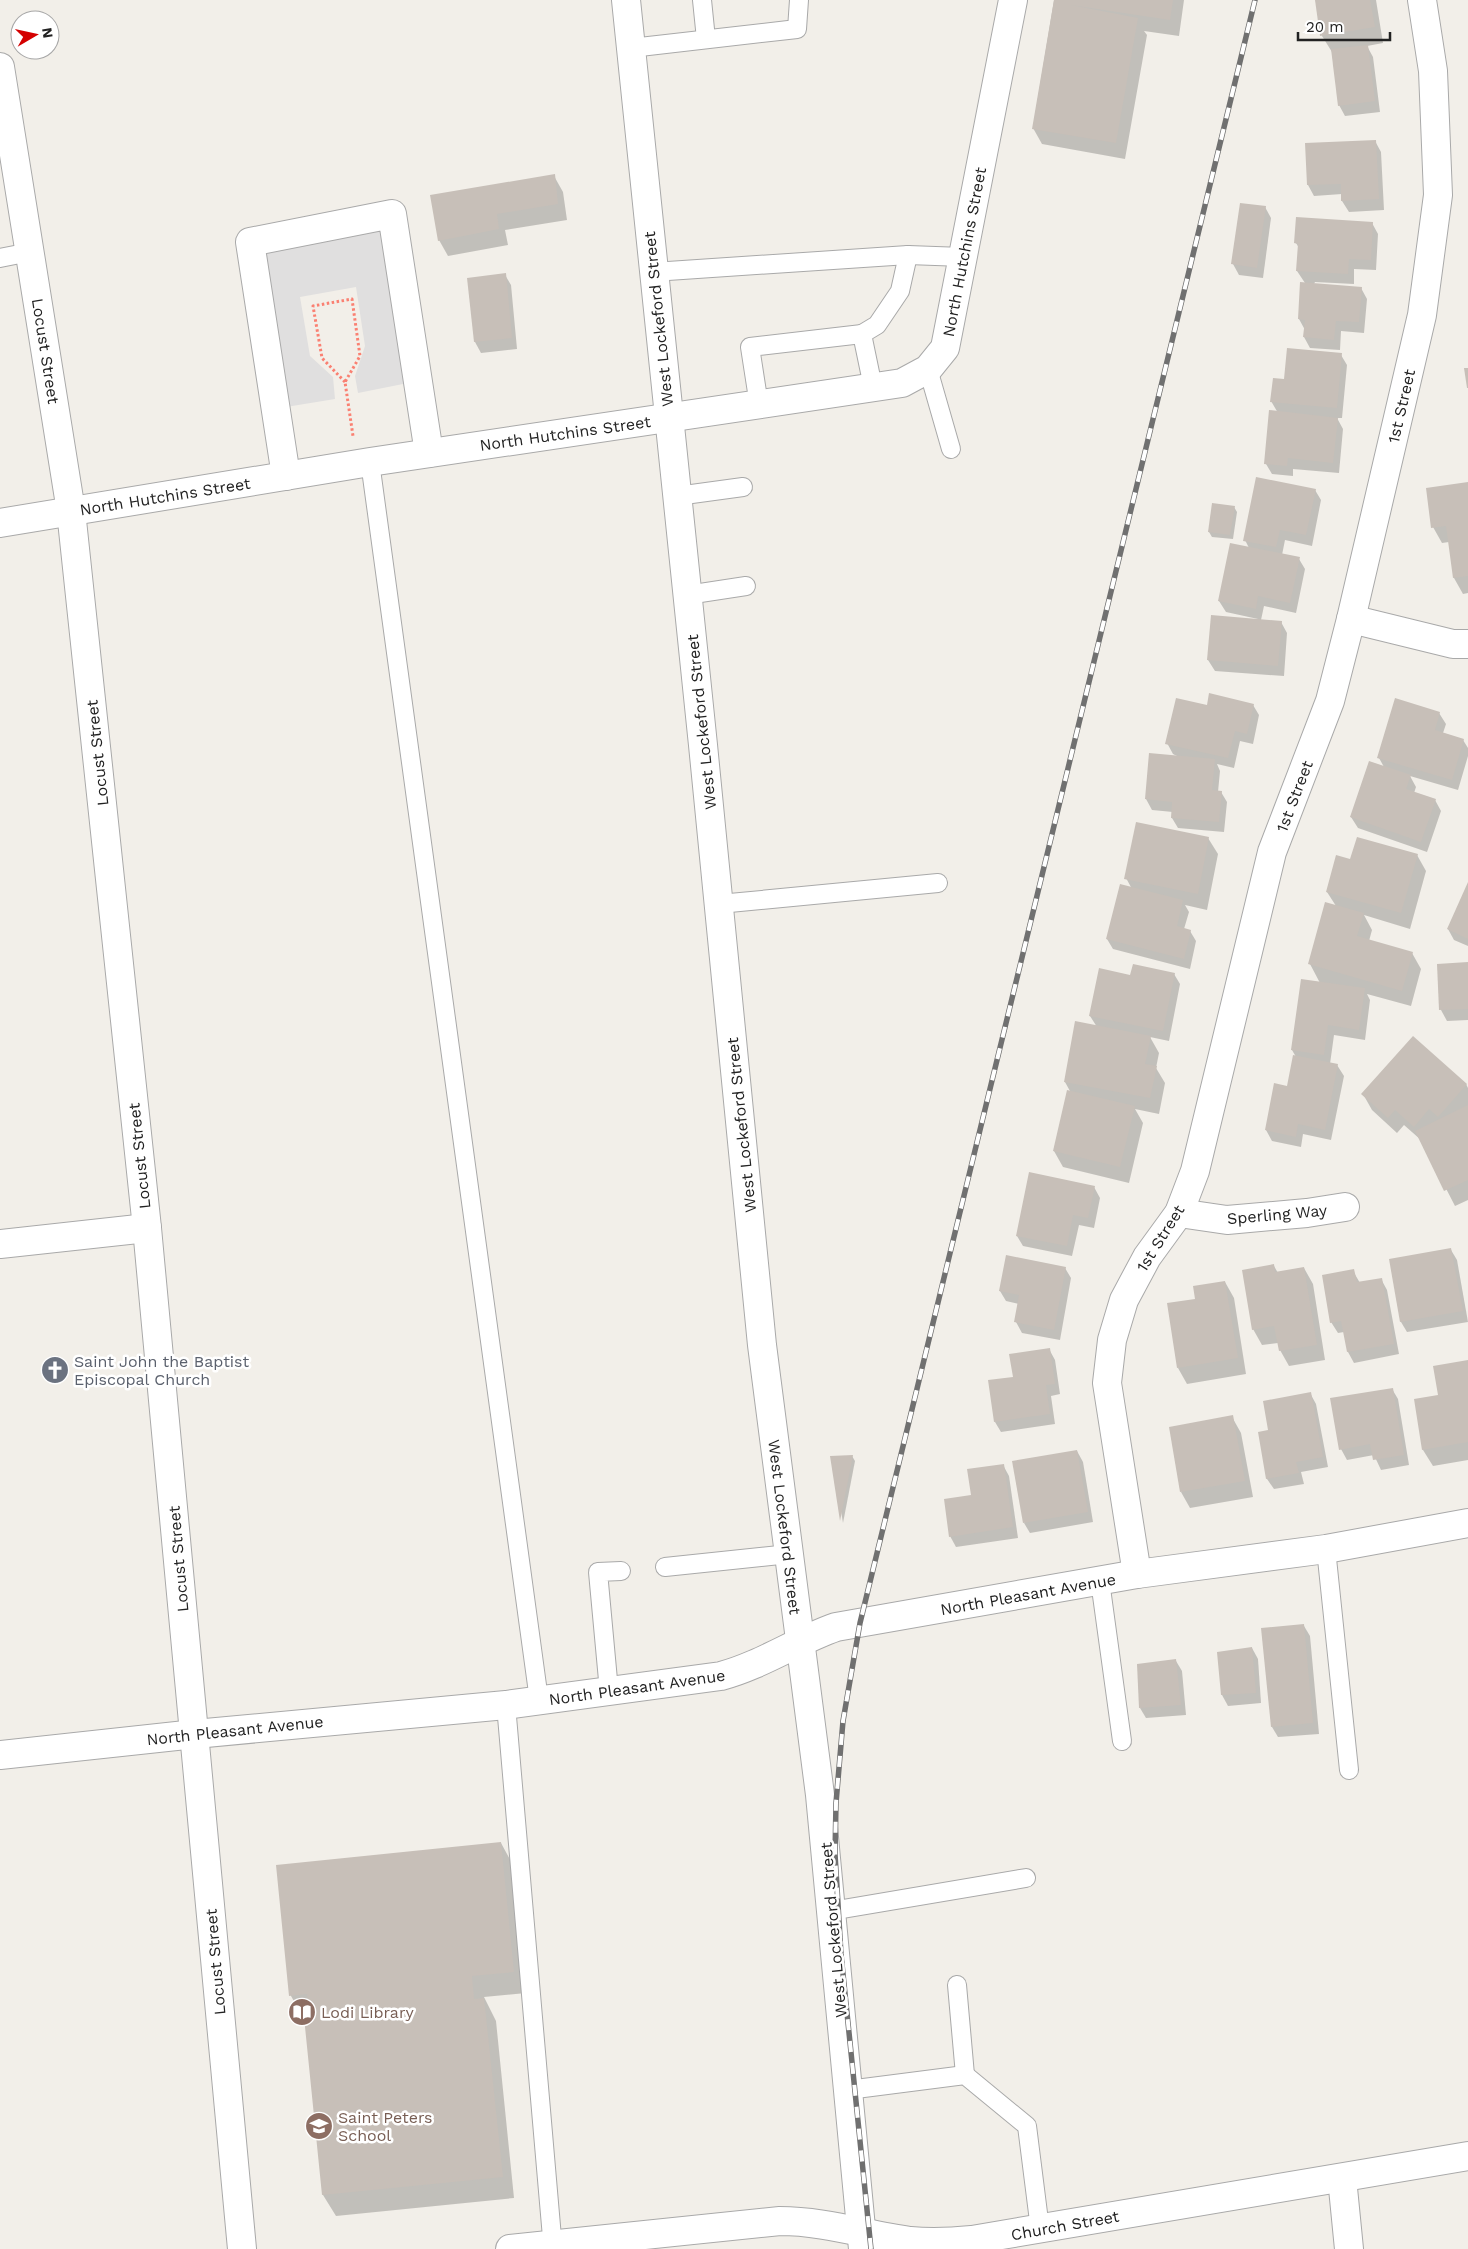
<svg xmlns="http://www.w3.org/2000/svg" width="1468" height="2249" font-family="'Work Sans',sans-serif">
	<style>
		.residential { fill: #e0dfdf }
		.shadow { fill: #0003 }
		.building { fill: #c7bfb8 }
		.lines { fill: none; stroke-linecap: round; stroke-linejoin: round }
		.service-casing { stroke: #a9a9a9; stroke-width: 20 }
		.minor-casing { stroke: #a9a9a9; stroke-width: 30 }
		.tertiary-casing { stroke: #a9a9a9; stroke-width: 30 }
		.path { stroke: #fa8072; stroke-width: 3; stroke-dasharray: 2.5 2.5; stroke-linecap: butt }
		.service { stroke: #fff; stroke-width: 18 }
		.minor { stroke: #fff; stroke-width: 28 }
		.tertiary { stroke: #fff; stroke-width: 28 }
		.rail-casing { stroke: #707070; stroke-width: 5.5 }
		.rail { stroke: #fff; stroke-width: 4; stroke-dasharray: 11; stroke-linecap: butt }
		.labels { text-anchor: middle; stroke-width: 5; stroke-linejoin: round; paint-order: stroke }
		.street-label { font-size: 16px; fill: #222; stroke: #fff }
		.worship-label { font-size: 16px; fill: #5b616d; stroke: #fff; text-anchor: start }
		.education-label { font-size: 16px; fill: #785e54; stroke: #fff; text-anchor: start }
	</style>
	<rect width="100%" height="100%" fill="#f2efe9"/>
	<path class="residential" d="M381,231L408,383L358,393L355,376L365,346L356,287L300,297L310,356L333,377L335,399L286,407L262,254Z"/>
	<g class="shadow">
		<path d="M1054,0H1184L1179,36L1144,31L1147,35L1125,159L1042,144L1033,128Z"/>
		<path d="M1316,0H1376L1383,43L1367,46L1373,57L1380,112L1345,116L1339,105L1332,52L1322,36Z"/>
		<path d="M1375,141L1381,152L1384,210L1349,212L1342,201V194L1314,196L1308,185L1306,145Z"/>
		<path d="M554,176L563,192L567,220L505,230L508,245L448,256L439,240Z"/>
		<path d="M1265,207L1271,218L1263,278L1239,275L1233,264Z"/>
		<path d="M1372,223L1378,234L1376,270L1354,269V284L1315,282L1314,284L1361,288L1367,299L1364,333L1341,331L1340,350L1310,348L1304,337L1305,330L1299,319L1305,283L1297,271L1299,248L1296,243Z"/>
		<path d="M505,275L511,285L517,349L481,353L475,342L469,279Z"/>
		<path d="M1341,355L1347,365L1342,418H1337L1343,429L1339,473L1293,469V476L1272,474L1266,464L1278,413L1271,401Z"/>
		<path d="M1468,483V593L1463,594L1454,578L1449,542L1442,543L1433,527Z"/>
		<path d="M1315,490L1321,500L1312,546L1285,540L1282,555L1299,559L1305,569L1296,613L1264,606L1261,620L1281,622L1287,633L1284,676L1215,671L1208,660L1258,620V619L1226,612L1219,601L1249,548L1245,540Z"/>
		<path d="M1234,507L1237,512L1233,539L1212,537L1209,532Z"/>
		<path d="M1253,705L1259,715L1253,744L1240,741L1234,768L1217,764L1220,771L1218,792H1221L1227,802L1224,832L1178,828L1172,818L1173,812L1152,810L1146,799L1179,757L1173,754L1167,743L1207,707Z"/>
		<path d="M1439,713L1446,724L1443,733L1463,740L1468,748V756L1458,790L1410,776L1416,787L1414,793L1435,800L1441,811L1427,852L1358,828L1351,817L1384,767L1379,758Z"/>
		<path d="M1208,838L1218,854L1207,910L1185,905L1189,912L1184,929L1190,931L1196,941L1190,969L1113,949L1107,939L1132,889L1126,878Z"/>
		<path d="M1417,855L1426,871L1410,929L1364,915L1372,930L1369,941L1412,953L1421,969L1411,1006L1367,994L1370,1000L1365,1040L1334,1035L1330,1064L1337,1065L1344,1076L1331,1140L1303,1134L1301,1147L1272,1141L1266,1130L1275,1085L1288,1088L1296,1057L1292,1050L1320,983L1310,964L1336,906L1327,892L1351,861Z"/>
		<path d="M1468,886V946L1454,940L1448,929Z"/>
		<path d="M1468,963V1020L1447,1021L1441,1010L1438,965Z"/>
		<path d="M1174,974L1180,984L1169,1041L1150,1037L1159,1053L1156,1068L1165,1083L1159,1114L1135,1109L1143,1123L1129,1183L1063,1167L1054,1151L1071,1093L1065,1082L1097,1027L1090,1016L1131,977Z"/>
		<path d="M1466,1084L1468,1088V1200L1455,1206L1421,1140L1404,1125L1397,1133L1372,1110L1363,1094Z"/>
		<path d="M1094,1187L1100,1198L1094,1228L1079,1225L1072,1256L1023,1246L1017,1236Z"/>
		<path d="M1451,1250L1457,1260L1468,1322L1407,1332L1401,1322L1390,1260Z"/>
		<path d="M1274,1266L1278,1273L1304,1268L1313,1284L1325,1360L1289,1366L1280,1350L1278,1343L1262,1345L1253,1329Z"/>
		<path d="M1065,1268L1071,1278L1060,1340L1022,1333L1016,1322L1019,1304L1006,1301L1000,1291Z"/>
		<path d="M1353,1271L1360,1283L1381,1279L1387,1290L1399,1354L1354,1363L1348,1352L1344,1332L1338,1333L1331,1322Z"/>
		<path d="M1225,1282L1234,1298L1246,1374L1187,1384L1178,1368Z"/>
		<path d="M1049,1349L1055,1360L1060,1394L1051,1396L1055,1424L1001,1432L995,1422L1014,1378Z"/>
		<path d="M1468,1361V1460L1433,1466L1423,1450L1439,1396Z"/>
		<path d="M1392,1389L1398,1399L1409,1465L1381,1470L1374,1455L1347,1460L1341,1449Z"/>
		<path d="M1310,1393L1316,1404L1328,1467L1301,1472L1304,1484L1274,1489L1267,1479L1259,1433L1270,1431Z"/>
		<path d="M1232,1417L1241,1433L1253,1497L1190,1508L1181,1492Z"/>
		<path d="M1077,1451L1083,1462L1093,1522L1030,1533L1024,1523Z"/>
		<path d="M852,1456L855,1461L843,1523L832,1457Z"/>
		<path d="M1003,1465L1009,1476L1018,1538L956,1547L950,1536L972,1496Z"/>
		<path d="M1304,1626L1310,1636L1319,1734L1278,1737L1272,1727Z"/>
		<path d="M1252,1648L1258,1659L1261,1703L1228,1706L1222,1695L1218,1653Z"/>
		<path d="M1176,1661L1182,1671L1186,1715L1146,1718L1140,1708Z"/>
		<path d="M501,1843L513,1865L526,1993L484,1997L496,2021L514,2198L336,2216L323,2195L305,2017H303L291,1996L278,1866Z"/>
	</g>
	<g class="building">
		<path d="M1054,0H1173L1170,20L1071,5L1138,18L1116,143L1032,129Z"/>
		<path d="M1315,0H1370L1375,27L1320,36Z"/>
		<path d="M1368,45L1375,101L1338,106L1331,49Z"/>
		<path d="M1376,140L1379,199L1341,201V184L1307,185L1305,143Z"/>
		<path d="M555,174L558,204L497,214L499,229L438,241L430,195Z"/>
		<path d="M1240,203L1266,206L1257,268L1231,264Z"/>
		<path d="M1296,217L1373,222L1371,260L1349,259L1348,274L1296,271L1298,244L1294,243Z"/>
		<path d="M506,273L512,338L474,342L467,278Z"/>
		<path d="M1300,282L1362,287L1359,322L1336,321L1334,340L1303,337L1305,320L1298,319Z"/>
		<path d="M1287,348L1342,353L1337,408L1270,402L1273,378L1284,379Z"/>
		<path d="M1464,368H1468V388H1467Z"/>
		<path d="M1269,410L1338,418L1333,463L1288,458L1287,466L1264,464Z"/>
		<path d="M1256,477L1316,489L1306,535L1280,530L1276,547L1243,541Z"/>
		<path d="M1468,482V576L1453,578L1446,526L1431,528L1426,488Z"/>
		<path d="M1212,503L1235,506L1230,535L1208,532Z"/>
		<path d="M1230,543L1300,557L1290,603L1258,596L1256,609L1218,601Z"/>
		<path d="M1211,615L1282,621L1278,666L1207,660Z"/>
		<path d="M1209,693L1254,704L1247,734L1235,731L1228,758L1165,744L1176,698L1207,705Z"/>
		<path d="M1395,698L1440,712L1435,730L1464,739L1452,780L1377,758Z"/>
		<path d="M1149,753L1215,759L1212,790L1222,791L1219,822L1171,818L1172,802L1145,799Z"/>
		<path d="M1369,761L1411,775L1406,789L1436,799L1421,842L1350,817Z"/>
		<path d="M1136,822L1209,837L1198,894L1124,879Z"/>
		<path d="M1357,837L1418,854L1401,913L1326,892L1336,855L1350,859Z"/>
		<path d="M1468,882V939L1447,929Z"/>
		<path d="M1120,884L1183,900L1177,926L1191,930L1184,959L1106,939Z"/>
		<path d="M1325,902L1364,913L1357,936L1413,952L1402,991L1308,964Z"/>
		<path d="M1468,962V1009L1439,1010L1437,964Z"/>
		<path d="M1133,964L1175,973L1163,1031L1089,1016L1099,968L1130,975Z"/>
		<path d="M1301,979L1365,988L1359,1030L1328,1025L1324,1055L1291,1050Z"/>
		<path d="M1075,1021L1151,1036L1145,1064L1157,1066L1150,1098L1064,1082Z"/>
		<path d="M1413,1036L1467,1084L1438,1117L1429,1109L1414,1127L1395,1110L1388,1118L1361,1094Z"/>
		<path d="M1293,1055L1338,1064L1325,1130L1298,1124L1296,1137L1265,1130L1274,1083L1287,1086Z"/>
		<path d="M1067,1090L1135,1106L1120,1167L1053,1151Z"/>
		<path d="M1468,1105V1180L1444,1191L1415,1131Z"/>
		<path d="M1029,1172L1095,1186L1088,1218L1073,1215L1067,1246L1016,1236Z"/>
		<path d="M1451,1248L1463,1311L1400,1322L1389,1259Z"/>
		<path d="M1006,1255L1066,1267L1054,1330L1014,1322L1019,1295L999,1291Z"/>
		<path d="M1274,1264L1275,1272L1304,1267L1317,1345L1279,1351L1274,1326L1252,1330L1242,1270Z"/>
		<path d="M1354,1269L1357,1282L1382,1278L1394,1344L1347,1352L1341,1321L1330,1323L1322,1275Z"/>
		<path d="M1225,1281L1238,1358L1177,1368L1167,1303L1195,1299L1193,1286Z"/>
		<path d="M1050,1348L1055,1384L1046,1385L1050,1414L994,1422L988,1380L1013,1377L1009,1354Z"/>
		<path d="M1468,1360V1442L1422,1450L1414,1399L1438,1395L1433,1366Z"/>
		<path d="M1393,1388L1404,1455L1373,1460L1370,1444L1339,1450L1330,1398Z"/>
		<path d="M1311,1392L1323,1457L1296,1462L1299,1473L1266,1479L1258,1432L1268,1430L1263,1401Z"/>
		<path d="M1233,1415L1245,1481L1180,1492L1169,1427Z"/>
		<path d="M1077,1450L1088,1512L1023,1523L1012,1461Z"/>
		<path d="M853,1455L840,1521L830,1456Z"/>
		<path d="M1004,1464L1013,1527L949,1537L944,1499L971,1495L967,1469Z"/>
		<path d="M1304,1624L1313,1723L1271,1727L1261,1628Z"/>
		<path d="M1252,1647L1256,1693L1221,1695L1217,1652Z"/>
		<path d="M1176,1659L1181,1705L1139,1708L1137,1664Z"/>
		<path d="M501,1842L514,1972L472,1976L474,1999L484,1998L503,2177L322,2195L304,2017L309,2016L307,1994L289,1996L276,1865Z"/>
	</g>
	<g class="lines">
		<g class="service-casing">
			<g id="service">
				<path d="M702,0L706,39"/>
				<path d="M631,48L797,29L799,0"/>
				<path d="M0,258L30,252"/>
				<path d="M653,272L908,255L963,257"/>
				<path d="M928,369L951,449"/>
				<path d="M873,387L862,334L877,325L900,291L908,255"/>
				<path d="M759,405L750,347L862,334"/>
				<path d="M370,462L539,1700"/>
				<path d="M677,496L743,487"/>
				<path d="M687,595L746,586"/>
				<path d="M719,904L938,883"/>
				<path d="M1326,1549L1349,1770"/>
				<path d="M665,1567L789,1554"/>
				<path d="M1100,1581L1122,1741"/>
				<path d="M609,1691L598,1572L621,1571"/>
				<path d="M506,1705L553,2249"/>
				<path d="M831,1911L1026,1878"/>
				<path d="M957,1985L965,2075"/>
				<path d="M848,2090L965,2075L1027,2126L1040,2229"/>
			</g>
		</g>
		<g class="minor-casing">
			<g id="minor">
				<path d="M0,67L71,511L147,1228L242,2249"/>
				<path d="M286,476L250,242L392,214L429,453"/>
				<path d="M1351,619L1453,644H1468"/>
				<path d="M1179,1213L1227,1220L1307,1213L1345,1207"/>
				<path d="M0,1244L147,1228"/>
				<path d="M1137,1574L1107,1383L1112,1340L1124,1300L1147,1257L1179,1213L1195,1171L1272,852L1330,701L1351,619L1422,315L1438,195L1433,71L1422,0"/>
				<path d="M0,1755L195,1734L506,1705L721,1676C762,1665 796,1641 836,1627L1137,1574L1326,1549L1468,1523"/>
				<path d="M1342,2178L1349,2249"/>
			</g>
		</g>
		<g class="tertiary-casing">
			<g id="tertiary">
				<path d="M626,0L703,745L762,1345L820,1795L863,2249"/>
				<path d="M0,523L370,462L902,383L928,369L945,348L1013,0"/>
				<path d="M510,2249L780,2221C824,2221 867,2235 910,2241C931,2243 952,2242 972,2240L1468,2156"/>
			</g>
		</g>
		<path class="path" d="M345,382L322,358L313,306L352,299L360,356L345,382L353,436"/>
		<use href="#service" class="service"/>
		<use href="#minor" class="minor"/>
		<use href="#tertiary" class="tertiary"/>
		<g class="rail-casing">
			<path id="rail" d="M871,2249L841,1954L835,1854L836,1803L843,1721L860,1623L1255,0"/>
		</g>
		<use href="#rail" class="rail"/>
	</g>
	<defs>
		<g id="church-disc" transform="scale(1.4375)"><circle r="9.5" fill="#6b7280" stroke="#fff"/><path d="M-1.2-6h2.4v3.5h3.3v2.4h-3.3V6h-2.4V-.1h-3.3v-2.4h3.3Z" fill="#fff"/></g>
		<g id="library-disc" transform="scale(1.4375)"><circle r="9.5" fill="#8d6e63" stroke="#fff"/><path d="M-6-4Q-3-5.5-.7-3.5V5Q-3 3-6 4ZM6-4Q3-5.5 .7-3.5V5Q3 3 6 4Z" fill="#fff"/></g>
		<g id="school-disc" transform="scale(1.4375)"><circle r="9.5" fill="#8d6e63" stroke="#fff"/><path d="M0-5L7-2L0 1L-7-2ZM-4 1L0 2.5L4 1V4Q0 6-4 4Z" fill="#fff"/></g>
	</defs>
	<g fill-rule="evenodd">
		<use href="#church-disc" x="55" y="1370"/>
		<use href="#library-disc" x="302" y="2012"/>
		<use href="#school-disc" x="319" y="2126"/>
	</g>
	<g class="labels">
		<g class="street-label">
			<text transform="translate(964 252) rotate(-79)" y="6">North Hutchins Street</text>
			<text transform="translate(658 319) rotate(-96)" y="6">West Lockeford Street</text>
			<text transform="translate(46 351) rotate(81)" y="6">Locust Street</text>
			<text transform="translate(1401 406) rotate(-77)" y="6">1st Street</text>
			<text transform="translate(565 433) rotate(-8)" y="6">North Hutchins Street</text>
			<text transform="translate(165 496) rotate(-9)" y="6">North Hutchins Street</text>
			<text transform="translate(701 722) rotate(-96)" y="6">West Lockeford Street</text>
			<text transform="translate(97 753) rotate(-96)" y="6">Locust Street</text>
			<text transform="translate(1294 796) rotate(-69)" y="6">1st Street</text>
			<text transform="translate(741 1125) rotate(-96)" y="6">West Lockeford Street</text>
			<text transform="translate(139 1156) rotate(-96)" y="6">Locust Street</text>
			<text transform="translate(1277 1214) rotate(-5)" y="6">Sperling Way</text>
			<text transform="translate(1160 1238) rotate(-58)" y="6">1st Street</text>
			<text transform="translate(785 1527) rotate(83)" y="6">West Lockeford Street</text>
			<text transform="translate(178 1559) rotate(-95)" y="6">Locust Street</text>
			<text transform="translate(1028 1594) rotate(-10)" y="6">North Pleasant Avenue</text>
			<text transform="translate(637 1687) rotate(-8)" y="6">North Pleasant Avenue</text>
			<text transform="translate(235 1730) rotate(-6)" y="6">North Pleasant Avenue</text>
			<text transform="translate(833 1930) rotate(-95)" y="6">West Lockeford Street</text>
			<text transform="translate(215 1962) rotate(-95)" y="6">Locust Street</text>
			<text transform="translate(1065 2225) rotate(-10)" y="6">Church Street</text>
		</g>
		<g class="worship-label">
			<text x="74" y="1367">Saint John the Baptist<tspan x="74" dy="18">Episcopal Church</tspan></text>
		</g>
		<g class="education-label">
			<text x="321" y="2018">Lodi Library</text>
			<text x="338" y="2123">Saint Peters<tspan x="338" dy="18">School</tspan></text>
		</g>
	</g>
	<g transform="translate(35 35) rotate(81)"><circle r="24" fill="#ffffff" stroke="#a7a7a7"/>
	<path d="M0-4L9 19L0 12L-9 19Z" fill="#d40000"/>
	<text y="-8" font-size="14" font-weight="bold" text-anchor="middle" fill="#222222">N</text>
	</g>
	<path d="M1298 32v8h92v-8" fill="none" stroke="#222222" stroke-width="2.5"/>
	<text x="1306" y="32" font-size="15" fill="#222222" stroke="#ffffff" stroke-width="4" paint-order="stroke">20 m</text>
</svg>
